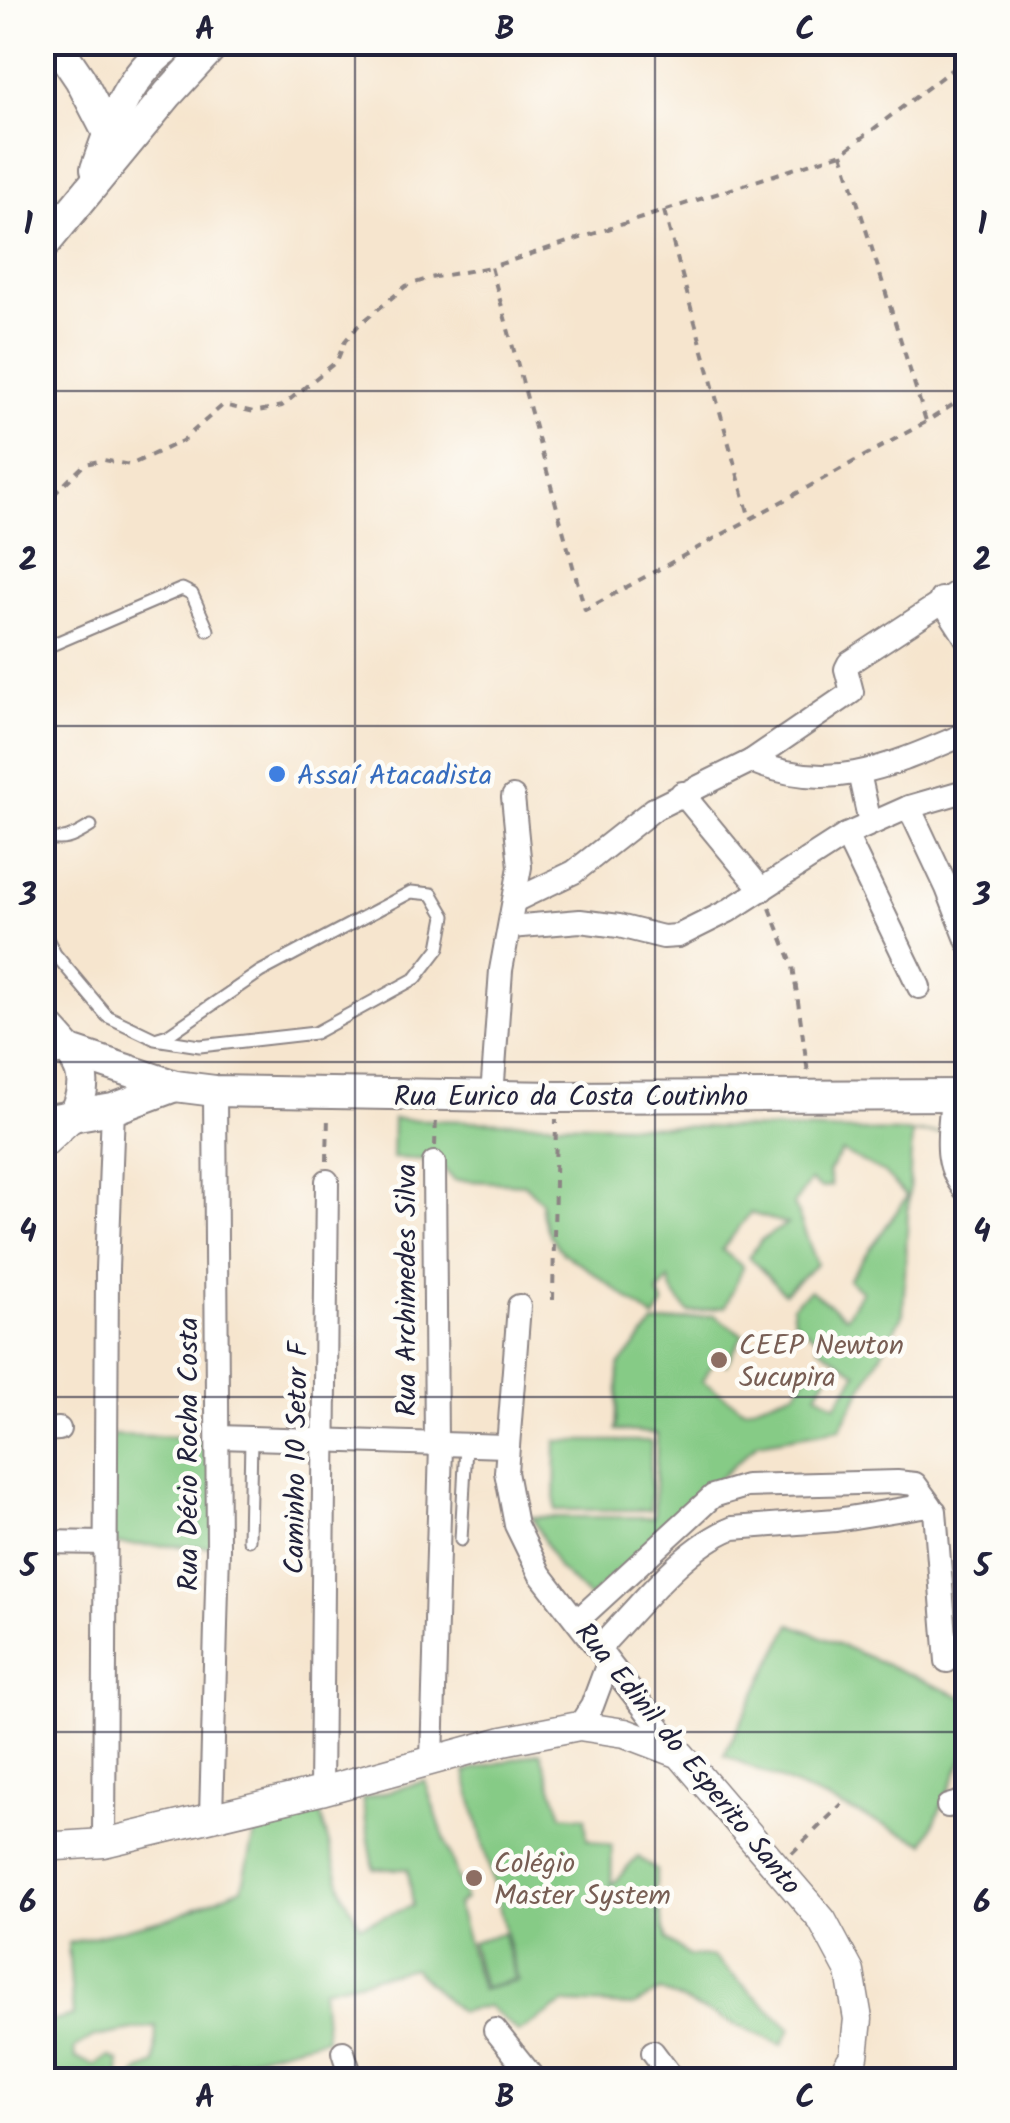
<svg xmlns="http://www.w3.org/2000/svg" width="1010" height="2123" font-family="Kalam,sans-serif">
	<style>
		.green { fill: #86cb86; stroke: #547660; stroke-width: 2.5 }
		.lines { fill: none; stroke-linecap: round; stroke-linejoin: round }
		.service-casing { stroke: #8c8484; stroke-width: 15 }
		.minor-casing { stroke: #8c8484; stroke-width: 26 }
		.tertiary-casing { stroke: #8c8484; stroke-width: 31 }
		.secondary-casing { stroke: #8c8484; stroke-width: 34 }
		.path { stroke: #8c8484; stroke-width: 4; stroke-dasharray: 8 8; stroke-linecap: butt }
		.service { stroke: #fff; stroke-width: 11 }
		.minor { stroke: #fff; stroke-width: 22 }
		.tertiary { stroke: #fff; stroke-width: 28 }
		.secondary { stroke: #fff; stroke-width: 30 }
		.grid { fill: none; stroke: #22223b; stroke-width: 2.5; stroke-opacity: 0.55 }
		.shop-dot { fill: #3f7fe0; stroke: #fdfcf7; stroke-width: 4 }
		.education-dot { fill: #8d6e63; stroke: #fdfcf7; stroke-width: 4 }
		.labels { text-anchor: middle; stroke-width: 9; stroke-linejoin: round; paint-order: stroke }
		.shop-label { font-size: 28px; fill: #366cbe; stroke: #fdfcf7; text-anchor: start }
		.street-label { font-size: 28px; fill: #22223b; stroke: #fdfcf7 }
		.education-label { font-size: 28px; fill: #785e54; stroke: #fdfcf7; text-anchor: start }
		.neatline { fill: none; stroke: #22223b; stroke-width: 4 }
		.grid-label { font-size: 32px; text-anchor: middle; font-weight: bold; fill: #22223b }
	</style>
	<rect width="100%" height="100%" fill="#fdfcf7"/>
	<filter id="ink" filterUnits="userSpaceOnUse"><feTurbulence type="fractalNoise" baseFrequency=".01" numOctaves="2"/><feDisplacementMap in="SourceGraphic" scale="20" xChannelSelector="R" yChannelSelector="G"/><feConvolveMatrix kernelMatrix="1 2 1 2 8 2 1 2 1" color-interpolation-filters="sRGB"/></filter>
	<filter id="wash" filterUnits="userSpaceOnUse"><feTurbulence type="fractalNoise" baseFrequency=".0048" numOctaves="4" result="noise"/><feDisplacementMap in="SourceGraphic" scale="40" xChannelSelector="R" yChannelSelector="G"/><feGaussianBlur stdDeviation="2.25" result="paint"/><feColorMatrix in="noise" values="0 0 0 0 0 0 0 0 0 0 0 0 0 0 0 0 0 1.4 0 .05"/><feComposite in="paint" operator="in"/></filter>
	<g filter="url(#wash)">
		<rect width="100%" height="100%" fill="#f6e5ce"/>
		<g class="green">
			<path d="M393,1119L942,1133H912L903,1314L840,1429L758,1443L589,1598L558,1568L532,1517H654L657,1434L616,1430L619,1366L654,1324L714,1315L743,1335L726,1365L716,1358L702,1381L744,1409L796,1391L815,1361L830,1371L817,1393L836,1405L857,1373L817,1346L819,1340L794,1321L792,1306L810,1290L846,1317L862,1291L848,1280L907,1197L884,1173L842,1152L828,1172L831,1186L821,1188L810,1181L794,1204L817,1264L784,1293L749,1257L761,1240L787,1224L750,1213L722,1250L743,1267L725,1307L689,1313L672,1291L669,1279L658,1293L664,1305L655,1319L580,1263C555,1253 542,1227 541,1201L524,1184L454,1180L436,1160L392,1158Z"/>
			<path d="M110,1435L220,1438L216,1547L107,1544Z"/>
			<path d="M556,1441H651L650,1510H555Z"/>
			<path d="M791,1624L967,1699V1750L925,1843L724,1755Z"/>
			<path d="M540,1752L562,1815L585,1817L587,1839L612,1846L611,1885L638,1857L656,1870V1898L667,1940L689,1956L713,1957L791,2029L782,2045L660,1991L633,2006L565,2003L518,2032L488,2006L459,2012L413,1968L322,1989L326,2038L175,2077L172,2080H133L138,2071L155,2064L156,2026L94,2037L74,2049L75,2058L95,2065L109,2057L119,2062L120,2080L56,2078L49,2056H43L42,2024L73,2016L68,1943L173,1917L242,1888L257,1826L318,1806L344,1896L360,1925L413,1906L408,1869H374L362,1799L425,1781L465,1899L457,1905L481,1990L518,1981L465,1772Z"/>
			<path d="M503,1933L515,1979L483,1988L471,1942Z"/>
		</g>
	</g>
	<g filter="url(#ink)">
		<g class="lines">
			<g class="service-casing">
				<g id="service">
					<path d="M42,649L182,589L192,594L208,630"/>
					<path d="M42,835C63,844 73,837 91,826"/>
					<path d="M42,929L55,954L107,1016L155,1039L168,1035L260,972L411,892L432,894L445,916L439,948L416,978L315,1033L200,1046L155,1039"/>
					<path d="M249,1540L251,1438"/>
					<path d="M461,1540L466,1446"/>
				</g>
			</g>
			<g class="minor-casing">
				<g id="minor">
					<path d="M941,599L968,641"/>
					<path d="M751,761L852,692L846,669L849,663L968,585"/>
					<path d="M859,773L870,823"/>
					<path d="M682,793L762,890"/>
					<path d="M909,807L947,888L968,942"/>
					<path d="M846,835L919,987"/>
					<path d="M514,901L574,872L654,809L751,761C832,795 892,765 968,733"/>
					<path d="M510,927L580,921L619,926L663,937L678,936L728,911L846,835L909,807L968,790"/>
					<path d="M952,1095C950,1131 940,1165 968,1193"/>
					<path d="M492,1096L501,970L520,867L513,797"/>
					<path d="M434,1163L436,1446"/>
					<path d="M519,1306L506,1472L516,1525L540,1574L680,1754"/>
					<path d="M42,1430L59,1429"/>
					<path d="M218,1437L506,1446"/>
					<path d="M42,1542L105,1543"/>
					<path d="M577,1621L713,1496L746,1486L897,1482L915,1484L931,1506"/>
					<path d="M599,1648C637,1609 682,1548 733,1528L836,1520L928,1505L935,1511L947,1661"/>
					<path d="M579,1726L592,1706L608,1663"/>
					<path d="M432,1760L441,1446"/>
					<path d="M321,1791L327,1181"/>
					<path d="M948,1806L968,1800"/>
					<path d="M211,1817L218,1549L215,1091"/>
					<path d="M104,1843L107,1269L113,1109"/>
					<path d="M495,2030L535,2080"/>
					<path d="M343,2052L352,2080"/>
					<path d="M653,2052L674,2080"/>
					<path d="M234,2074L236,2080"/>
				</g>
			</g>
			<g class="tertiary-casing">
				<g id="tertiary">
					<path d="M42,1145L72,1117"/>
					<path d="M42,1847L104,1843L321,1791L503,1741L579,1726L625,1733L680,1754L822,1920L850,1972L858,2019L854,2056L839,2080"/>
				</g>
			</g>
			<g class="secondary-casing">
				<g id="secondary">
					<path d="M55,42L80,79L108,133L118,140"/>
					<path d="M96,169C113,120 129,71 176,42"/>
					<path d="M42,247L168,94L216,42"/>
					<path d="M42,1020C71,1055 98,1070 72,1117"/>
					<path d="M42,1046L70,1051L175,1086L215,1091L557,1097L968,1095"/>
					<path d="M42,1121L113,1109L175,1086"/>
				</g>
			</g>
			<g class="path">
				<path d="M968,57L842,153L491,267L585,610L926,422L968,395"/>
				<path d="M842,153L926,421"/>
				<path d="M664,211L750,519"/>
				<path d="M42,506L85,464L104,460L130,465L182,441L223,405L254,412L282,406L337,361L345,341L358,326L406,286L430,278L491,267"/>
				<path d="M770,908L793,966L808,1073"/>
				<path d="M435,1146L436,1116"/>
				<path d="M327,1161L328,1115"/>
				<path d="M553,1300L556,1119"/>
				<path d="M792,1853L842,1804"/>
			</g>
			<use href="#service" class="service"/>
			<use href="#minor" class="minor"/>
			<use href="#tertiary" class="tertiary"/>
			<use href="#secondary" class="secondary"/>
		</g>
	</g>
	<path class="grid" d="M355,42V2080M655,42V2080M42,391H968M42,726H968M42,1062H968M42,1397H968M42,1732H968"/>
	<circle class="shop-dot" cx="277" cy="774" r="10"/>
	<g class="education-dot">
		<circle cx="719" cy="1360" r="10"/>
		<circle cx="474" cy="1878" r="10"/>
	</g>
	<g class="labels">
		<g class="shop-label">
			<text x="297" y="784">Assaí Atacadista</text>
		</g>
		<g class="street-label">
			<text x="571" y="1105">Rua Eurico da Costa Coutinho</text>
			<text transform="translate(405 1290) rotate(-90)" y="10">Rua Archimedes Silva</text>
			<text transform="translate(187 1454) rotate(-90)" y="10">Rua Décio Rocha Costa</text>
			<text transform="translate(295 1458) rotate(-89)" y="10">Caminho 10 Setor F</text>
			<text transform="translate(689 1758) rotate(51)" y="10">Rua Edinil do Esperito Santo</text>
		</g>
		<g class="education-label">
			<text x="739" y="1354">CEEP Newton<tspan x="739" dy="32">Sucupira</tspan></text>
			<text x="494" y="1872">Colégio<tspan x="494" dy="32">Master System</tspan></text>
		</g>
	</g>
	<rect width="1010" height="2123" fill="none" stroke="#fdfcf7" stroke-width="110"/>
	<rect x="55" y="55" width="900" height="2013" class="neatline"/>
	<g class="grid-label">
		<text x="205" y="39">A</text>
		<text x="505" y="39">B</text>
		<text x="805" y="39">C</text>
		<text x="28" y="234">1</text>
		<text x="982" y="234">1</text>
		<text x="28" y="570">2</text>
		<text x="982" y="570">2</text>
		<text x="28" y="905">3</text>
		<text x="982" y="905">3</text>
		<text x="28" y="1241">4</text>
		<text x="982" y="1241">4</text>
		<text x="28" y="1576">5</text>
		<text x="982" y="1576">5</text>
		<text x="28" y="1912">6</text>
		<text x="982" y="1912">6</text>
		<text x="205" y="2107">A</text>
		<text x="505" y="2107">B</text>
		<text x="805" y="2107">C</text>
	</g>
</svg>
